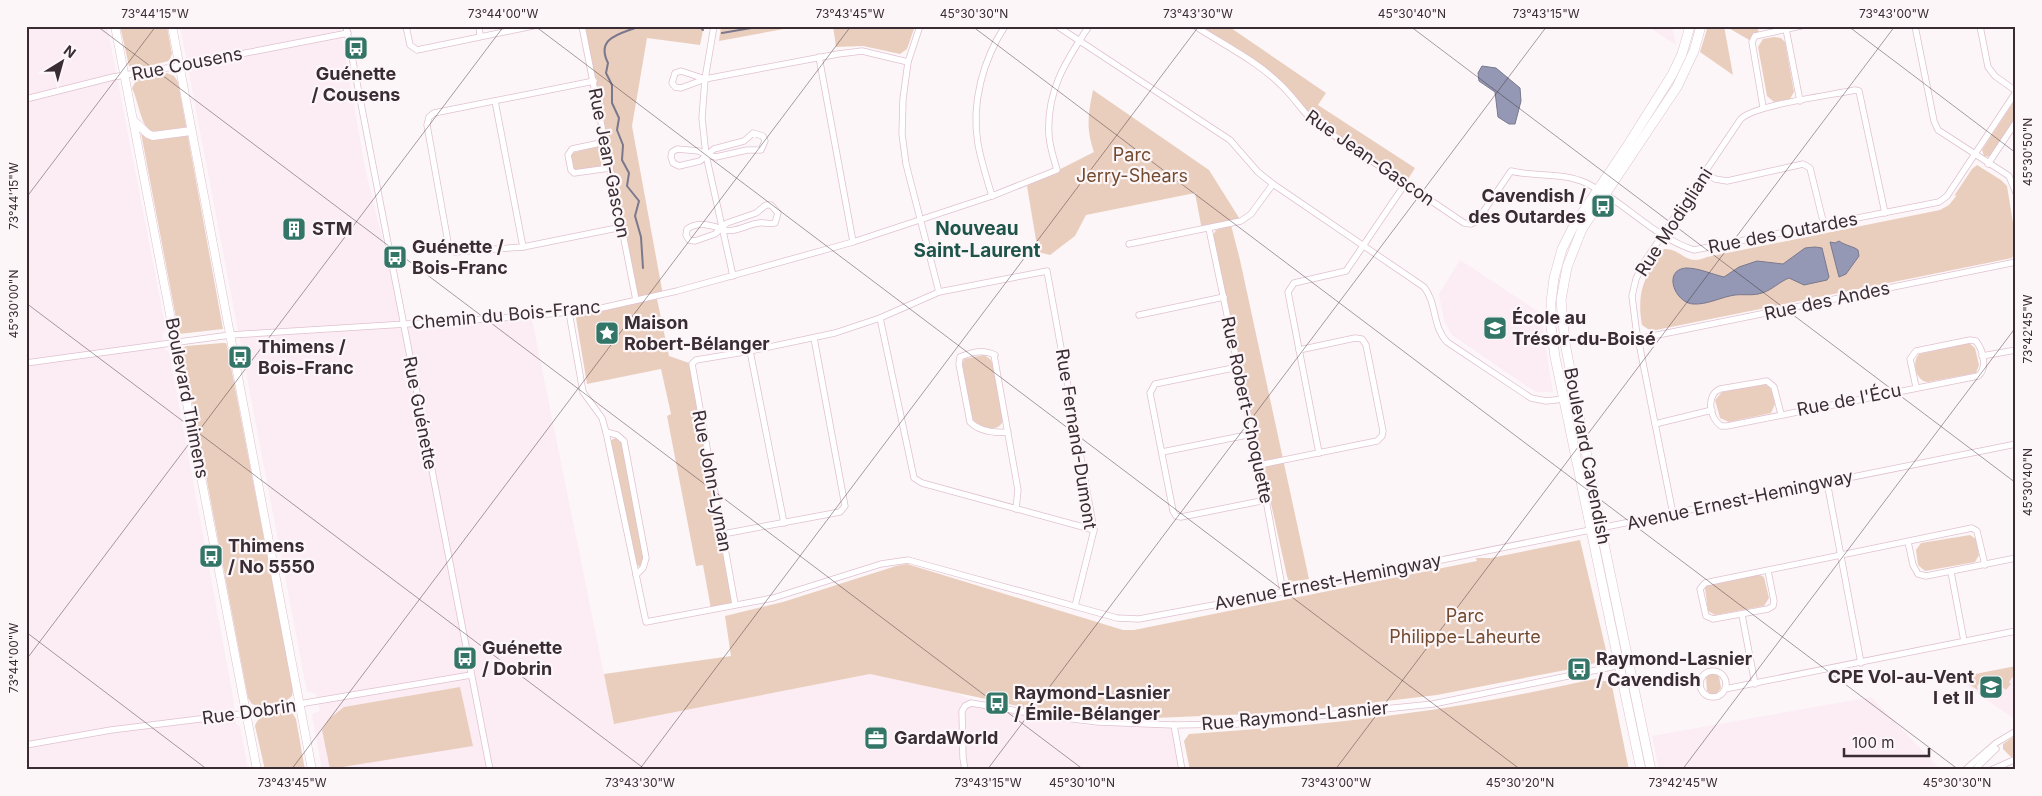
<svg xmlns="http://www.w3.org/2000/svg" width="2042" height="796" font-family="Inter,sans-serif">
	<style>
		.built { fill: #fcecf4 }
		.green { fill: #eacebd }
		.water { fill: #9498b4; stroke: #79788d }
		.lines { fill: none; stroke-linecap: round; stroke-linejoin: round }
		.stream { stroke: #79788d; stroke-width: 2 }
		.minor-casing { stroke: #e0c1d0; stroke-width: 7 }
		.tertiary-casing { stroke: #e0c1d0; stroke-width: 9 }
		.secondary-casing { stroke: #e0c1d0; stroke-width: 10 }
		.minor { stroke: #fff; stroke-width: 5.5 }
		.tertiary { stroke: #fff; stroke-width: 8 }
		.secondary { stroke: #fff; stroke-width: 9 }
		.ticks { fill: none; stroke: #392c33; stroke-width: 1; stroke-opacity: 0.45 }
		.labels { text-anchor: middle; stroke-width: 4.5; stroke-linejoin: round; paint-order: stroke }
		.street-label { font-size: 18px; fill: #392c33; stroke: #fcf6f9 }
		.poi-label { font-size: 18px; font-weight: bold; fill: #392c33; stroke: #fcf6f9; text-anchor: start }
		.park-label { font-size: 18px; fill: #744a2e; stroke: #fcf6f9 }
		.neighbourhood-label { font-size: 19px; font-weight: bold; fill: #1d5348; stroke: #fcf6f9 }
		.neatline { fill: none; stroke: #392c33; stroke-width: 2 }
		.ticks-label { font-size: 12px; text-anchor: middle; fill: #392c33 }
	</style>
	<rect width="100%" height="100%" fill="#fcf6f9"/>
	<g class="built">
		<path d="M26,26H107L166,330L162,334L164,349L169,352L233,697L236,724L240,727L248,770H26Z"/>
		<path d="M180,26H340L365,168L403,324L531,315L614,724L870,674L955,692L986,708L1091,726L1174,725L1181,770H322L312,714L320,711L316,693L307,692Z"/>
		<path d="M1647,26H1672L1676,45Z"/>
		<path d="M1460,260L1542,314L1544,338L1553,392H1537L1525,385L1452,335L1444,321L1439,294Z"/>
		<path d="M2016,666V720L1955,678Z"/>
		<path d="M1871,697L1938,767L1935,770H1659L1652,736Z"/>
	</g>
	<g class="green">
		<path d="M120,26H167L172,54L169,61L135,69L129,66Z"/>
		<path d="M582,26H704L700,45L647,38L632,126L663,295L636,300Z"/>
		<path d="M721,26H800L719,41Z"/>
		<path d="M833,26H915L907,49L900,54L863,46L836,47Z"/>
		<path d="M1195,26H1228L1326,93L1318,105L1415,168L1405,184L1314,122L1268,74Z"/>
		<path d="M1708,26H1724L1733,75L1700,52Z"/>
		<path d="M1725,26H1755L1759,31L1751,41Z"/>
		<path d="M1774,37L1781,38L1785,42L1794,92L1790,99L1774,102L1767,96L1758,47L1763,39Z"/>
		<path d="M167,73L174,76L178,82L223,329L179,334L141,133L148,130C140,119 138,101 132,88L137,79Z"/>
		<path d="M1093,90L1209,170L1241,221L1202,230L1195,193L1086,215L1075,236L1050,255L1038,252L1027,186L1094,152C1086,128 1088,115 1093,90Z"/>
		<path d="M2016,98V117L1990,157L1984,156L1982,150Z"/>
		<path d="M598,146L603,149L606,164L603,167L577,171L573,169L571,157L572,153Z"/>
		<path d="M1977,165L2001,180L2007,186L2016,241V251L2012,258L1651,331L1642,325C1636,291 1645,275 1664,249C1682,248 1685,267 1707,257L1940,210L1949,205L1957,195L1954,196L1972,169Z"/>
		<path d="M1231,225L1240,260L1309,579L1289,582L1287,576L1212,237L1216,230Z"/>
		<path d="M657,299L669,356L692,364L735,604L711,609L703,565L696,566L667,416L671,414L661,369L587,384L576,318L579,315Z"/>
		<path d="M222,343H226L227,346L293,689L292,696L286,701L258,706L252,704L248,698L182,349L186,346Z"/>
		<path d="M1969,343L1975,348L1979,365L1976,373L1928,382C1916,382 1911,362 1919,354Z"/>
		<path d="M984,355L990,359L993,364L1003,421C998,433 980,429 973,420L962,365L964,359Z"/>
		<path d="M1760,384C1773,385 1773,394 1775,404L1771,413L1729,422L1720,418L1715,400L1722,392Z"/>
		<path d="M616,438L622,443L644,558L640,567L636,564L610,444L611,440Z"/>
		<path d="M1970,535L1976,539L1979,555L1975,562L1925,571L1918,565L1916,550L1921,543Z"/>
		<path d="M1580,540L1606,650L1607,655L1603,661L1576,668L1437,695L1327,708L1252,714L1154,718L1095,715L1027,708L870,674L614,724L604,674L731,656L725,616L783,602L896,566L907,564L1123,630H1134L1477,561L1476,558H1491Z"/>
		<path d="M1758,574L1764,577L1769,598L1764,606L1715,615L1708,611L1705,588L1708,584Z"/>
		<path d="M2016,666V676L2014,675L2009,682L2011,684L2006,690L2000,685L1998,687L1986,679L1984,681L1982,680L1977,686L1978,690L1967,683L1969,680L1967,679L1970,675Z"/>
		<path d="M1712,673L1719,676L1721,688L1716,695H1712L1707,691L1706,677Z"/>
		<path d="M1599,678L1600,681H1611L1629,770H1190L1184,741L1189,734C1259,729 1331,724 1401,714C1468,706 1534,692 1599,678Z"/>
		<path d="M460,687L473,746L330,769L322,730L330,718L344,707Z"/>
		<path d="M288,712L293,714L296,719L305,770H265L255,726C259,712 277,714 288,712Z"/>
		<path d="M2016,735V756L2011,757L2003,749V744Z"/>
	</g>
	<g class="water">
		<path d="M1482,66L1496,68L1520,88L1521,101L1515,124H1509L1498,117L1495,92L1479,81L1478,73Z"/>
		<path d="M1839,241C1846,246 1853,246 1858,250L1859,256L1846,274L1839,277L1830,242L1835,243Z"/>
		<path d="M1815,247L1822,248L1829,277L1827,280L1804,285L1789,278C1779,282 1772,290 1762,293C1753,296 1744,294 1735,295C1721,297 1707,305 1693,304C1675,303 1662,270 1686,268C1699,268 1711,274 1724,277L1739,267L1757,261L1783,264L1805,248Z"/>
	</g>
	<g class="lines">
		<g class="stream">
			<path d="M640,26C621,34 595,37 608,63L606,73L612,85V103L619,118L617,130L623,145L622,160L629,173L627,186L639,201L635,216L641,237L643,268"/>
			<path d="M699,26L703,30"/>
			<path d="M722,33L763,26"/>
		</g>
		<g class="minor-casing">
			<g id="minor">
				<path d="M346,26L490,770"/>
				<path d="M406,26L410,45L417,50L533,26"/>
				<path d="M479,26L480,36"/>
				<path d="M582,26L636,300"/>
				<path d="M714,26L705,79L702,118L706,155L733,276"/>
				<path d="M920,26L908,62L903,99L902,134L906,164L939,292"/>
				<path d="M1057,26L1230,140L1258,172L1273,184L1424,287C1437,303 1432,326 1447,342L1531,398L1546,401L1564,399"/>
				<path d="M1195,26C1224,45 1257,61 1281,85C1293,96 1302,111 1314,122L1464,223L1471,224L1477,221L1511,171C1535,177 1563,172 1586,183C1624,201 1653,237 1694,250L1939,202L1947,196L2016,92"/>
				<path d="M1915,26L1934,121L1938,130L2009,176L2016,193"/>
				<path d="M1980,26L1988,67L1995,76L2016,91"/>
				<path d="M1786,29L1800,101"/>
				<path d="M819,57L853,242"/>
				<path d="M705,79L681,71L675,73L672,83L675,87L681,88L705,79L838,54L862,51L908,62"/>
				<path d="M594,81L434,113L429,117L427,125L449,248L455,252L523,247L622,227"/>
				<path d="M26,99L113,77L179,66L348,33"/>
				<path d="M495,101L523,247"/>
				<path d="M1763,107L1752,42L1755,36L1801,26"/>
				<path d="M605,142L572,149L568,155L571,170L574,173L610,168"/>
				<path d="M706,155L716,157L747,150H761L765,141L763,136L753,133L744,141L714,149L700,161L679,166L673,163L671,157L672,152L677,149L699,151L706,155"/>
				<path d="M1988,164L2016,122"/>
				<path d="M1705,172L1715,179L1727,181L1803,164L1810,168L1824,225"/>
				<path d="M992,196C987,179 981,161 978,144C971,103 983,60 1005,26"/>
				<path d="M721,229C734,234 745,225 759,223C765,222 769,225 775,223L778,213L771,205H766L756,213L727,223L715,234L695,241L689,240L686,235L687,229C696,222 710,224 721,229"/>
				<path d="M1209,229L1266,500L1283,592"/>
				<path d="M1129,244L1241,221L1251,214L1273,184"/>
				<path d="M569,312L583,392L602,418L606,432L646,622L773,598L881,564L908,560L1117,618L1139,619L1283,592L2016,444"/>
				<path d="M1139,315L1224,297"/>
				<path d="M880,318L914,478L922,483L1094,530"/>
				<path d="M1638,339L2016,262"/>
				<path d="M750,351L784,523"/>
				<path d="M1982,356L2016,350"/>
				<path d="M26,363L230,335L502,318L593,310L677,291L853,242L992,196L1057,170C1054,159 1050,148 1049,136C1046,92 1065,62 1089,26"/>
				<path d="M1238,367L1155,384L1150,393L1173,511L1176,516L1181,517L1266,500"/>
				<path d="M1781,414L1774,387L1767,381L1720,389C1706,395 1709,417 1721,426H1727L1978,376C1988,368 1983,350 1976,341L1970,340L1916,351L1910,359L1916,387"/>
				<path d="M1655,424L1712,410"/>
				<path d="M606,432L617,435L624,441L646,558L643,568L636,575"/>
				<path d="M1008,432C995,433 980,432 970,422L959,364L960,357C971,352 984,349 995,355H994L1018,490L1016,509"/>
				<path d="M1162,452L1252,434"/>
				<path d="M1319,453L1288,292L1294,283L1346,271L1405,184"/>
				<path d="M1259,465L1377,441L1382,436L1383,431L1366,345L1362,339L1355,338L1299,350"/>
				<path d="M1827,482L1861,663"/>
				<path d="M1673,514L1636,328L1632,296L1636,279L1643,264L1740,120C1751,105 1833,95 1855,90L1859,91L1885,213"/>
				<path d="M723,534L840,512L845,506L814,338"/>
				<path d="M1908,542L1913,565L1918,574L1926,576L2016,558"/>
				<path d="M1768,571L1774,601L1773,606L1768,609L1713,619L1706,616L1700,589L1705,583L1972,528L1977,531L1985,565"/>
				<path d="M1951,572L1964,641"/>
				<path d="M735,604L692,364L696,360L750,351L835,333L880,318L939,292L1047,271L1094,530L1075,606"/>
				<path d="M1742,615L1755,684"/>
				<circle cx="1713" cy="684" r="13"/>
				<path d="M1725,689L2016,631"/>
				<path d="M1174,725L1182,770"/>
				<path d="M26,745L111,730L240,714L471,675"/>
				<path d="M965,770L963,758L962,711L965,706L971,703L1048,716L1098,722L1174,725L1237,724L1433,704L1621,665"/>
				<path d="M1965,770L1996,743L2016,731"/>
				<path d="M1974,770L1996,749"/>
				<path d="M1991,770L2016,759"/>
			</g>
		</g>
		<g class="tertiary-casing">
			<g id="tertiary">
				<path d="M115,26L257,770"/>
				<path d="M172,26L312,770"/>
				<path d="M134,121L148,134L153,136L191,131"/>
			</g>
		</g>
		<g class="secondary-casing">
			<g id="secondary">
				<path d="M1641,770L1555,357L1551,326V302L1554,278L1562,249L1574,225L1626,148L1672,75L1682,54L1690,26"/>
				<path d="M1651,770L1603,539L1565,343L1561,300L1567,267L1582,229L1677,87L1694,51L1701,26"/>
			</g>
		</g>
		<use href="#minor" class="minor"/>
		<use href="#tertiary" class="tertiary"/>
		<use href="#secondary" class="secondary"/>
	</g>
	<path class="ticks" d="M97,26L1084,770M535,26L1521,770M972,26L1959,770M1410,26L2016,483M1848,26L2016,153M26,198L156,26M26,303L646,770M26,632L208,770M26,660L504,26M291,770L851,26M639,770L1199,26M987,770L1547,26M1335,770L1895,26M1682,770L2016,327"/>
	<defs>
		<g id="bus-square" transform="scale(1.25)"><rect x="-9" y="-9" width="18" height="18" rx="4" fill="#337668" stroke="#fcf6f9"/><path d="M-5-6H5V4H4V6H2V4H-2V6H-4V4H-5ZM-3.5-4V0h7V-4ZM-3.5 1.2v1.5H-2V1.2ZM2 1.2v1.5H3.5V1.2Z" fill="#fff"/></g>
		<g id="building-square" transform="scale(1.25)"><rect x="-9" y="-9" width="18" height="18" rx="4" fill="#337668" stroke="#fcf6f9"/><path d="M-4-6H4V6H1V3H-1V6H-4ZM-2.5-4.3h1.7v1.8h-1.7ZM.8-4.3h1.7v1.8H.8ZM-2.5-1h1.7V.8h-1.7ZM.8-1h1.7V.8H.8Z" fill="#fff"/></g>
		<g id="school-square" transform="scale(1.25)"><rect x="-9" y="-9" width="18" height="18" rx="4" fill="#337668" stroke="#fcf6f9"/><path d="M0-5L7-2L0 1L-7-2ZM-4 1L0 2.5L4 1V4Q0 6-4 4Z" fill="#fff"/></g>
		<g id="sight-square" transform="scale(1.25)"><rect x="-9" y="-9" width="18" height="18" rx="4" fill="#337668" stroke="#fcf6f9"/><path d="M0-6L1.8-2.2L6-1.7L2.9 1.2L3.7 5.4L0 3.3L-3.7 5.4L-2.9 1.2L-6-1.7L-1.8-2.2Z" fill="#fff"/></g>
		<g id="office-square" transform="scale(1.25)"><rect x="-9" y="-9" width="18" height="18" rx="4" fill="#337668" stroke="#fcf6f9"/><path d="M-6-3h4V-5.5h4V-3h4V5H-6ZM-1-4.5V-3h2v-1.5ZM-6 0V1H6V0Z" fill="#fff"/></g>
	</defs>
	<g fill-rule="evenodd">
		<use href="#bus-square" x="356" y="48"/>
		<use href="#bus-square" x="1603" y="206"/>
		<use href="#building-square" x="294" y="229"/>
		<use href="#bus-square" x="395" y="257"/>
		<use href="#school-square" x="1495" y="328"/>
		<use href="#sight-square" x="607" y="333"/>
		<use href="#bus-square" x="240" y="357"/>
		<use href="#bus-square" x="211" y="556"/>
		<use href="#bus-square" x="465" y="658"/>
		<use href="#bus-square" x="1579" y="669"/>
		<use href="#school-square" x="1991" y="687"/>
		<use href="#bus-square" x="997" y="703"/>
		<use href="#office-square" x="876" y="738"/>
	</g>
	<g class="labels">
		<g class="street-label">
			<text transform="translate(187 64) rotate(-11)" y="6">Rue Cousens</text>
			<text transform="translate(1370 158) rotate(35)" y="6">Rue Jean-Gascon</text>
			<text transform="translate(609 163) rotate(79)" y="6">Rue Jean-Gascon</text>
			<text transform="translate(1674 222) rotate(-57)" y="6">Rue Modigliani</text>
			<text transform="translate(1783 233) rotate(-11)" y="6">Rue des Outardes</text>
			<text transform="translate(1827 301) rotate(-12)" y="6">Rue des Andes</text>
			<text transform="translate(506 315) rotate(-5)" y="6">Chemin du Bois-Franc</text>
			<text transform="translate(187 398) rotate(79)" y="6">Boulevard Thimens</text>
			<text transform="translate(1849 400) rotate(-11)" y="6">Rue de l'Écu</text>
			<text transform="translate(1247 410) rotate(78)" y="6">Rue Robert-Choquette</text>
			<text transform="translate(420 413) rotate(79)" y="6">Rue Guénette</text>
			<text transform="translate(1076 439) rotate(81)" y="6">Rue Fernand-Dumont</text>
			<text transform="translate(1587 456) rotate(79)" y="6">Boulevard Cavendish</text>
			<text transform="translate(712 481) rotate(79)" y="6">Rue John-Lyman</text>
			<text transform="translate(1740 500) rotate(-12)" y="6">Avenue Ernest-Hemingway</text>
			<text transform="translate(1328 582) rotate(-11)" y="6">Avenue Ernest-Hemingway</text>
			<text transform="translate(249 712) rotate(-8)" y="6">Rue Dobrin</text>
			<text transform="translate(1295 716) rotate(-5)" y="6">Rue Raymond-Lasnier</text>
		</g>
		<g class="poi-label">
			<text x="356" y="80" text-anchor="middle">Guénette<tspan x="356" dy="21">/ Cousens</tspan></text>
			<text x="1586" y="202" text-anchor="end">Cavendish /<tspan x="1586" dy="21">des Outardes</tspan></text>
			<text x="312" y="235">STM</text>
			<text x="412" y="253">Guénette /<tspan x="412" dy="21">Bois-Franc</tspan></text>
			<text x="1512" y="324">École au<tspan x="1512" dy="21">Trésor-du-Boisé</tspan></text>
			<text x="624" y="329">Maison<tspan x="624" dy="21">Robert-Bélanger</tspan></text>
			<text x="258" y="353">Thimens /<tspan x="258" dy="21">Bois-Franc</tspan></text>
			<text x="228" y="552">Thimens<tspan x="228" dy="21">/ No 5550</tspan></text>
			<text x="482" y="654">Guénette<tspan x="482" dy="21">/ Dobrin</tspan></text>
			<text x="1596" y="665">Raymond-Lasnier<tspan x="1596" dy="21">/ Cavendish</tspan></text>
			<text x="1974" y="683" text-anchor="end">CPE Vol-au-Vent<tspan x="1974" dy="21">I et II</tspan></text>
			<text x="1014" y="699">Raymond-Lasnier<tspan x="1014" dy="21">/ Émile-Bélanger</tspan></text>
			<text x="894" y="744">GardaWorld</text>
		</g>
		<g class="park-label">
			<text x="1132" y="161">Parc<tspan x="1132" dy="21">Jerry-Shears</tspan></text>
			<text x="1465" y="622">Parc<tspan x="1465" dy="21">Philippe-Laheurte</tspan></text>
		</g>
		<g class="neighbourhood-label">
			<text x="977" y="235">Nouveau<tspan x="977" dy="22">Saint-Laurent</tspan></text>
		</g>
	</g>
	<rect width="2042" height="796" fill="none" stroke="#fcf6f9" stroke-width="55"/>
	<g transform="translate(62 62) rotate(37)" stroke="#fcf6f9" stroke-width="4" paint-order="stroke">
	<path d="M0-4L9 19L0 12L-9 19Z" fill="#392c33"/>
	<text y="-8" font-size="14" font-weight="bold" text-anchor="middle" fill="#392c33">N</text>
	</g>
	<path d="M1844 748v8h85v-8" fill="none" stroke="#392c33" stroke-width="2.5"/>
	<text x="1852" y="748" font-size="15" fill="#392c33" stroke="#fcf6f9" stroke-width="4" paint-order="stroke">100 m</text>
	<rect x="28" y="28" width="1986" height="740" class="neatline"/>
	<g class="ticks-label">
		<text x="155" y="18">73°44'15"W</text>
		<text x="503" y="18">73°44'00"W</text>
		<text x="850" y="18">73°43'45"W</text>
		<text x="974" y="18">45°30'30"N</text>
		<text x="1198" y="18">73°43'30"W</text>
		<text x="1412" y="18">45°30'40"N</text>
		<text x="1546" y="18">73°43'15"W</text>
		<text x="1894" y="18">73°43'00"W</text>
		<text transform="translate(2028 152) rotate(-90)" y="4">45°30'50"N</text>
		<text transform="translate(14 196) rotate(-90)" y="4">73°44'15"W</text>
		<text transform="translate(14 304) rotate(-90)" y="4">45°30'00"N</text>
		<text transform="translate(2028 329) rotate(-90)" y="4">73°42'45"W</text>
		<text transform="translate(2028 482) rotate(-90)" y="4">45°30'40"N</text>
		<text transform="translate(14 658) rotate(-90)" y="4">73°44'00"W</text>
		<text x="292" y="787">73°43'45"W</text>
		<text x="640" y="787">73°43'30"W</text>
		<text x="988" y="787">73°43'15"W</text>
		<text x="1082" y="787">45°30'10"N</text>
		<text x="1336" y="787">73°43'00"W</text>
		<text x="1520" y="787">45°30'20"N</text>
		<text x="1683" y="787">73°42'45"W</text>
		<text x="1957" y="787">45°30'30"N</text>
	</g>
</svg>
